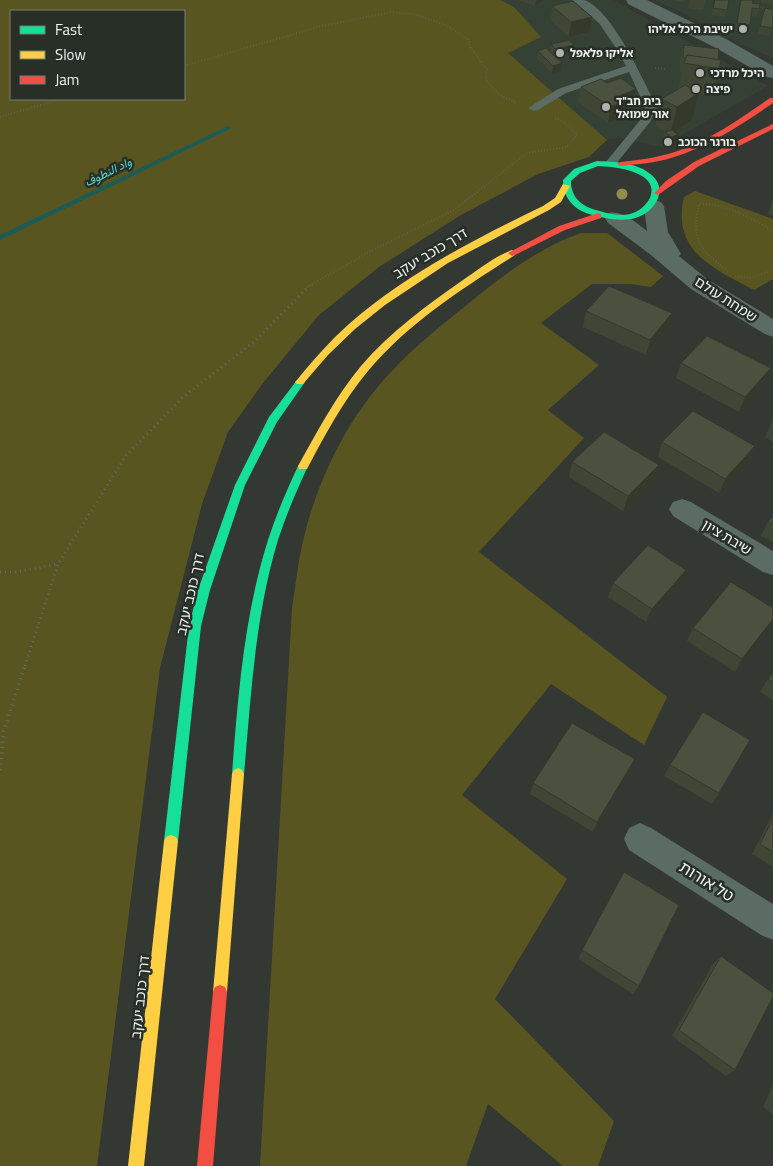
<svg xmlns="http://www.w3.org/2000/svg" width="773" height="1166" font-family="'Titillium Web',Vazirmatn,'Noto Sans Hebrew',sans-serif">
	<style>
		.built { fill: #344134 }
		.green { fill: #585521; fill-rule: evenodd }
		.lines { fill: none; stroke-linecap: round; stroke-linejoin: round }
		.stream { fill: #1c5c55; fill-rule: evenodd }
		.path-far2 { stroke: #606d67; stroke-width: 2; stroke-dasharray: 0.5 2.5; stroke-linecap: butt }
		.path-far1 { stroke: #606d67; stroke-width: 3; stroke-dasharray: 1 4; stroke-linecap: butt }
		.path { stroke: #606d67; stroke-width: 4; stroke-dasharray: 1 4.5; stroke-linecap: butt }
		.lane { fill: #5a6c64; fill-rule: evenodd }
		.street { fill: #5a6c64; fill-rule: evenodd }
		.fast { fill: #16e098; fill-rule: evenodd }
		.slow { fill: #ffcf43; fill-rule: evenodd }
		.jam { fill: #f24e42; fill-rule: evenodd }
		.tree { fill: #928e48 }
		.wall { fill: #404636 }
		.shaded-wall { fill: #34392c }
		.building { fill: #4a513f; stroke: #34392c }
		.poi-dot { fill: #adb2ad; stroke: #272f27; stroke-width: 2 }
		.labels { text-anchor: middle; stroke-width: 5; stroke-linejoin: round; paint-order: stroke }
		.far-poi-label { font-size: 11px; font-weight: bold; fill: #eff4ef; stroke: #272f27; text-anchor: start }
		.far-water-label { font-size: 12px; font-style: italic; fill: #57d8c9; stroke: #272f27 }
		.street-label { font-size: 14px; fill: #eff4ef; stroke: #272f27 }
		.near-street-label { font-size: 16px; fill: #eff4ef; stroke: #272f27 }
	</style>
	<rect width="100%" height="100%" fill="#333833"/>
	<g class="built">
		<path d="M416,0H614L768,86L661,147L618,138L549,146Z"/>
		<path d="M653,0H773V58L740,44L685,14Z"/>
	</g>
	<g class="green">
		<path d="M0,0H500L514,7L541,37L508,53L607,140L589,157L538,174L461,215L379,267L319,315L263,383L228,432L202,504L160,668L97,1166H0ZM11,11H184V99H11Z"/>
		<path d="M695,191L773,219V279L754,290C714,269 671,251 684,197Z"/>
		<path d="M581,233H607L663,276L651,287L630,284H592L541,323L599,365L548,410L584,438L479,552L667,697L644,745L551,684L462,795L567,879L495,999L614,1121L598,1166H563L488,1104L466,1166H260L292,608C296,584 298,560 304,537C318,478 350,414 392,371C413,348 439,327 463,308C499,278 536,249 581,233Z"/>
	</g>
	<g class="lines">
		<path class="stream" d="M228,126L231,128L230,129L0,240V235Z"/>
		<g class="path-far2">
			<path d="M757,6L773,11"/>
			<path d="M184,66L322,26L392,12L417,15L446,25L469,40L470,47L487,69L486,80L498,94L515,102"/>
			<path d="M655,68L667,69"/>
			<path d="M0,117L61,99"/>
			<path d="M728,271C700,250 691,241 699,204C725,203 751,218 773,231"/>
			<path d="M735,276L751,278L773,270"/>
			<path d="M307,287L371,251L454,210L527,153L567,147L577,135L564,122L555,118"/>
		</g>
		<g class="path-far1">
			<path d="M0,572H15L58,564"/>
			<path d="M25,666L58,564L125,457L182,398L256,340L309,286"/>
		</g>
		<path class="path" d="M0,770L4,731L25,665"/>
		<path class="lane" d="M572,0C575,0 581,0 584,0C613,10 643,81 657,107L650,122L615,165L611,166L605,163L641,119L645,107L629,72L566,93L538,110L534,111L528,108L558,89L626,66L616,48L599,23Z"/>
		<g class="street">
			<path d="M626,0H647L726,39L773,66V78L767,77L714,47L628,4Z"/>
			<path d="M654,200L661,202L664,206L668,232L681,254L679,256L707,279L773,319V337L765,334L691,289L651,255L608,223L605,218L608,213C623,210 635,222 647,231L644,206L647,202Z"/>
			<path d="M682,499L691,502L773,551V575L763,572L673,516L669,509L673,502Z"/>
			<path d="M640,823L651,828L773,904V940L761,935L629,850L624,839L629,828Z"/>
		</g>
		<g class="fast">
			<path d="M597,161C614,162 635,162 649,173C672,189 653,216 631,219C616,221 603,218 589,214C573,209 563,197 563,180L574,169ZM598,166C613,167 628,168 642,176C662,188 647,210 630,214C618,217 607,213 596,210C581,206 571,197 571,181L580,173Z"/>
			<path d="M300,379L305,382L277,422L245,485L210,590L201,626L178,841L176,845L171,847L166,845L164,841L189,626L198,590L235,485L269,417L297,380Z"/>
			<path d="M303,462L308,466C297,490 286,515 278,540C255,616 251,696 244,774L242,778L238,780L234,778L232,774C238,696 244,616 268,540C276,515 287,490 298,466Z"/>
		</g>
		<g class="slow">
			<path d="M563,184L570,186L561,202L549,210L448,263L385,305L355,329L328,355L303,384H297L295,382L297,380C313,360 330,341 349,324C406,274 475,239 543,206L555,198Z"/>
			<path d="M512,250L516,253L515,255C463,288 408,323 368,371C343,401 325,435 307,469H299L298,466C317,432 336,396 361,366C390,332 427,305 463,280C478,270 495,256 512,250Z"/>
			<path d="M238,768L242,770L244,774L227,992L225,997L220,999L215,997L213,992L232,774L234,770Z"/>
			<path d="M171,835L176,837L178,841L144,1166H128L164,841L166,837Z"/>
		</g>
		<g class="jam">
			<path d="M770,98H773V103C741,125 708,147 671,158C655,163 638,164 621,166L617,164L621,162C635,160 650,159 664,155C703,145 737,121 770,98Z"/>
			<path d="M773,124V129L699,166L658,195L654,193L666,181L694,162Z"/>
			<path d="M598,213L601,214V218L565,230L515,255L512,256L508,253L559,226Z"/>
			<path d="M220,985L225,987L227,992L213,1166H197L213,992L215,987Z"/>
		</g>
	</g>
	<circle class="tree" cx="622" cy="194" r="5.5"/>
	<g class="wall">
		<path d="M518,0H544L535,6Z"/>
		<path d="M673,0H684L683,2Z"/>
		<path d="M690,0H706L703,10L688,8Z"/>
		<path d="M715,0H729L725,17L711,15Z"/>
		<path d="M741,0L752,3L759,9L757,17L751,16L747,32L735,31Z"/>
		<path d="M761,0H773V4L761,2Z"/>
		<path d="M552,6L592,17L589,32L569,37L551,21Z"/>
		<path d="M765,8L773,23L770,36L758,34Z"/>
		<path d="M551,44L574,45L573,52L555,57L562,63L561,71L552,73L537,58L538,51L550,52Z"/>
		<path d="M684,45L718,60H721L712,96L699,94L692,120L674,132L676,143L669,145L663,140L665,132L655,126L661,99L678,89L682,73L680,72V60Z"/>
		<path d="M607,83L636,89L633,104L628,106L626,115L608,123L578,102L581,87Z"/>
		<path d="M773,200V216L768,214Z"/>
		<path d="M586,311L668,329L646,355L583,327Z"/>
		<path d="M681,363L765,383L739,412L676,378Z"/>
		<path d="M773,419V442L765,437Z"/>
		<path d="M662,442L755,446L749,460L719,493L658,457Z"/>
		<path d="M572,462L659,465L654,479L623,511L569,477Z"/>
		<path d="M773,515V542L761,536L768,522Z"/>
		<path d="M613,583H681L646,622L608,597Z"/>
		<path d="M771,624L735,672L687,641L693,628Z"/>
		<path d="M773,673V700L760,692L768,679Z"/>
		<path d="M635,759L629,771L593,832L530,794L533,783Z"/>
		<path d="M670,765L719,793L712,804L664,776Z"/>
		<path d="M773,813V867L752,854Z"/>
		<path d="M624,872L639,986L633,994L578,959Z"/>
		<path d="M721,956L735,1070L726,1076L672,1036L713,964Z"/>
		<path d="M773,1085V1114L763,1107Z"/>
	</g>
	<g class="shaded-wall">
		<path d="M536,0H544L535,6Z"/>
		<path d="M592,17L589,32L569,37L571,22Z"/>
		<path d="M574,45L573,52L554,57L555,49Z"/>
		<path d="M562,63L561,71L552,73L553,66Z"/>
		<path d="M636,89L633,104L628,106L626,115L608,123L610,107L622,95Z"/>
		<path d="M699,93L692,120L670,135L677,107Z"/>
		<path d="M678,135L676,143L669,145L671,137Z"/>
		<path d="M672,313L668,329L646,355L650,340Z"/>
		<path d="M771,368L765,383L739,412L745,397Z"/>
		<path d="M755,446L749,460L719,493L725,479Z"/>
		<path d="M659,465L654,479L623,511L628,496Z"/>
		<path d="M686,570L681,583L646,622L652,609Z"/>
		<path d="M773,619V621L771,624L735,672L742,659Z"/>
		<path d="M635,759L629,771L593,832L597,822Z"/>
	</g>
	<g class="building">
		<path d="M715,0H729L727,10L713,8Z"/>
		<path d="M741,0H753L752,3L760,4L759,9L752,8L750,25L737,23Z"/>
		<path d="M573,1L592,17L571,22L552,6Z"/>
		<path d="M765,8L773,10V23L772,28L760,26Z"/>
		<path d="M569,40L574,45L555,49L551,44Z"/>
		<path d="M684,45L719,49L718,60L687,55L686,58L683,57Z"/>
		<path d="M546,48L562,63L553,66L538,51Z"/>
		<path d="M687,55L721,60L719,69L684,63Z"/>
		<path d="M621,78L636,89L622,95L629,100L610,107L581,87L601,79L607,83Z"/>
		<path d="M685,85L699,93L677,107L661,99Z"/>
		<path d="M672,130L678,135L671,137L665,132Z"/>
		<path d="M609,286L672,313L650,340L586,311Z"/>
		<path d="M707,336L771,368L745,397L681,363Z"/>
		<path d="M693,411L755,446L725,479L662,442Z"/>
		<path d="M604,432L659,465L628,496L572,462Z"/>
		<path d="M773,515V524L768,522Z"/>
		<path d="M648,545L686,570L652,609L613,583Z"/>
		<path d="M731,582L773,608V619L742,659L693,628Z"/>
		<path d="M773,673V682L768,679Z"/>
		<path d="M703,712L750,740L719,793L670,765Z"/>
		<path d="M572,723L635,759L597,822L533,783Z"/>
		<path d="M773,818V852L760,844Z"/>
		<path d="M624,872L679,905L639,986L582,950Z"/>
		<path d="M721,956L773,993V997L735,1070L679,1030Z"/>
	</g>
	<g class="poi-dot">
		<circle cx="743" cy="29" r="5"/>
		<circle cx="560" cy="53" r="5"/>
		<circle cx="700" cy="73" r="5"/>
		<circle cx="696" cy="89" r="5"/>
		<circle cx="606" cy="107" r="5"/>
		<circle cx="668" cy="142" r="5"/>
	</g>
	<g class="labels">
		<g class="far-poi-label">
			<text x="733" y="33" text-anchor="end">ישיבת היכל אליהו</text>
			<text x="570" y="57">אליקו פלאפל</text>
			<text x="710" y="77">היכל מרדכי</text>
			<text x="706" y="93">פיצה</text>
			<text x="616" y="105">בית חב"ד<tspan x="616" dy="13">אור שמואל</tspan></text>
			<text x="678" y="146">בורגר הכוכב</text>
		</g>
		<g class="far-water-label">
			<text transform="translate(108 172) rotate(-26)" y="4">واد النطوف</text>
		</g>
		<g class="street-label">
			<text transform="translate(430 253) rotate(-31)" y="5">דרך כוכב יעקב</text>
			<text transform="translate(726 299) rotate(33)" y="5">שמחת עולם</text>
			<text transform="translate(727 537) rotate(31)" y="5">שיבת ציון</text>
			<text transform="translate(190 594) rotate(-77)" y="5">דרך כוכב יעקב</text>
			<text transform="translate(140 997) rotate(-84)" y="5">דרך כוכב יעקב</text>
		</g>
		<g class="near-street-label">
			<text transform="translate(707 881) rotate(32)" y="6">טל אורות</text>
		</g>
	</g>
	<rect x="10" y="10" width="175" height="90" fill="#272f27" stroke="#777e77"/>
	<rect x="20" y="26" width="25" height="8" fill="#16e098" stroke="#777e77"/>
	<text x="55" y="35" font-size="15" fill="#eff4ef">Fast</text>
	<rect x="20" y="51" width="25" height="8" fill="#ffcf43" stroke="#777e77"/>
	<text x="55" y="60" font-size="15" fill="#eff4ef">Slow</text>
	<rect x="20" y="76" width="25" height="8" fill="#f24e42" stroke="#777e77"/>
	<text x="55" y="85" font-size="15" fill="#eff4ef">Jam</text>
</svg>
